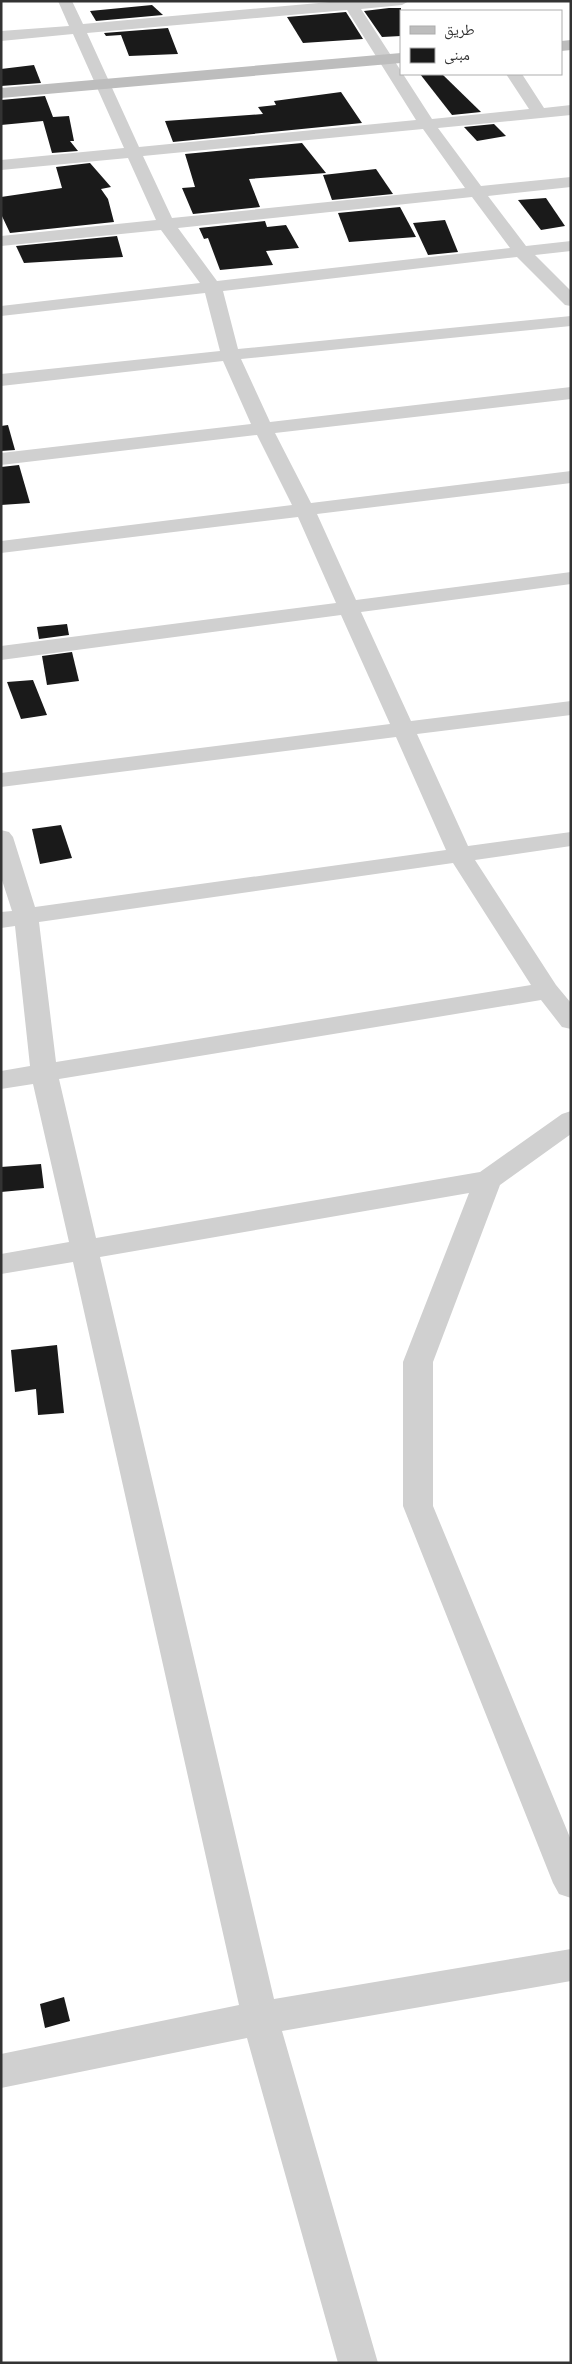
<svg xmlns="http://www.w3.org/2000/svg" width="572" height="2364" font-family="'Golos Text','Noto Naskh Arabic',sans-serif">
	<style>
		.building { fill: #1a1a1a }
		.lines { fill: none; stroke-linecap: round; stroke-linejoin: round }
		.street { fill: #d0d0d0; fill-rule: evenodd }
		.secondary { fill: #bdbdbd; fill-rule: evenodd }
	</style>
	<rect width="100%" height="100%" fill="#fff"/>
	<g class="building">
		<path d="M152,5L163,15L96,21L90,11Z"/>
		<path d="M389,8H401V36L382,37L364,11Z"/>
		<path d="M346,12L363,39L303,43L287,17Z"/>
		<path d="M168,28L178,54L129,56L121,35L106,36L104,33Z"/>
		<path d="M34,65L41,83L1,86V69Z"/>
		<path d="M420,74H442L481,112L452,115Z"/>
		<path d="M341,92L362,123L173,142L165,121L263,114L258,107L276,105L274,101Z"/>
		<path d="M45,96L53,117L69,116L74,141H70L78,151L52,153L43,121L1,125V100Z"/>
		<path d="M494,124L506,136L477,141L464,127Z"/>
		<path d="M302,143L326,173L249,179L260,207L193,214L182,188L195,187L185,154Z"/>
		<path d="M90,163L111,187L101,189L108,199L114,222L10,233L1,214V197L62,188L56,167Z"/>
		<path d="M376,169L393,194L332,200L323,175Z"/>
		<path d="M546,198L565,226L541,230L518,200Z"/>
		<path d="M400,207L416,237L349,242L338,213Z"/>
		<path d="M445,220L458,252L428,255L413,223Z"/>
		<path d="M265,221L267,227L286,225L299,248L266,251L273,265L220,270L208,238L204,239L199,228Z"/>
		<path d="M117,236L123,257L24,263L16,246Z"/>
		<path d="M8,425L15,450L1,451V426Z"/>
		<path d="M19,465L30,503L1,505V467Z"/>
		<path d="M67,624L69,635L39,639L37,627Z"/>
		<path d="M72,652L79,681L47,685L42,656Z"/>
		<path d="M33,680L47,715L21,719L7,682Z"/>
		<path d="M61,825L72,858L40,864L32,829Z"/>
		<path d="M41,1164L44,1188L1,1192V1167Z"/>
		<path d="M57,1345L64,1413L38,1415L36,1389L15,1392L11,1350Z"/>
		<path d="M64,1997L70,2021L45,2028L40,2004Z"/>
	</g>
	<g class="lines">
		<path class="street" d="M58,1H72L83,24L341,1H409L402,5L361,9L432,119L529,109L506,74H522L544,108L571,105V115L438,128L481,186L571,177V187L488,196L526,246L571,241V251L535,255L571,291V306L565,305L517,257L223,291L238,349L571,316V326L241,359L270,422L571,387V399L275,433L311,503L571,471V483L317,514L356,600L571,572V584L361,612L411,721L571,701V715L417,734L468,846L571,832V846L475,860L556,985L571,1003V1029L562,1027L541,1000L59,1079L96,1238L480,1172L562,1114L571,1111V1134L500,1185L433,1362V1506L571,1840V1898L559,1894L553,1883L403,1506V1362L469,1193L100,1257L274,1999L571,1949V1981L282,2031L378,2363H338L247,2038L1,2088V2054L239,2005L73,1262L1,1274V1254L69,1242L33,1084L1,1089V1071L30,1066L15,926L1,928V912L12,911L1,877V830L9,832L13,837L35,907L446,850L396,737L1,787V773L390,724L341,615L1,660V646L336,603L298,517L1,553V541L292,505L257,435L1,465V453L251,424L223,361L1,386V374L220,351L205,293L1,316V306L200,283L161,230L1,246V236L156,220L128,158L1,170V160L124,148L73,34L1,41V31L69,26ZM347,10L416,120L139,147L87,33ZM423,129L465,188L172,218L143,156ZM472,197L510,248L217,281L178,228ZM453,863L531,985L56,1062L39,922Z"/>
		<g class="secondary">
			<path d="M571,40V50L561,51V41Z"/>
			<path d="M401,53V63L1,98V88Z"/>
		</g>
	</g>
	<rect width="572" height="2364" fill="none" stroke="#333333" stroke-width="5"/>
	<rect x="400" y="10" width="162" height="65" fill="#ffffff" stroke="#adadad"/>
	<rect x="410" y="26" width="25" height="8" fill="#bdbdbd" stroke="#adadad"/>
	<text x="444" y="35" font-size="15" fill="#333333">طريق</text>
	<rect x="410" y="48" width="25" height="15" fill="#1a1a1a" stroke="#adadad"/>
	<text x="444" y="60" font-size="15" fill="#333333">مبنى</text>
</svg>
